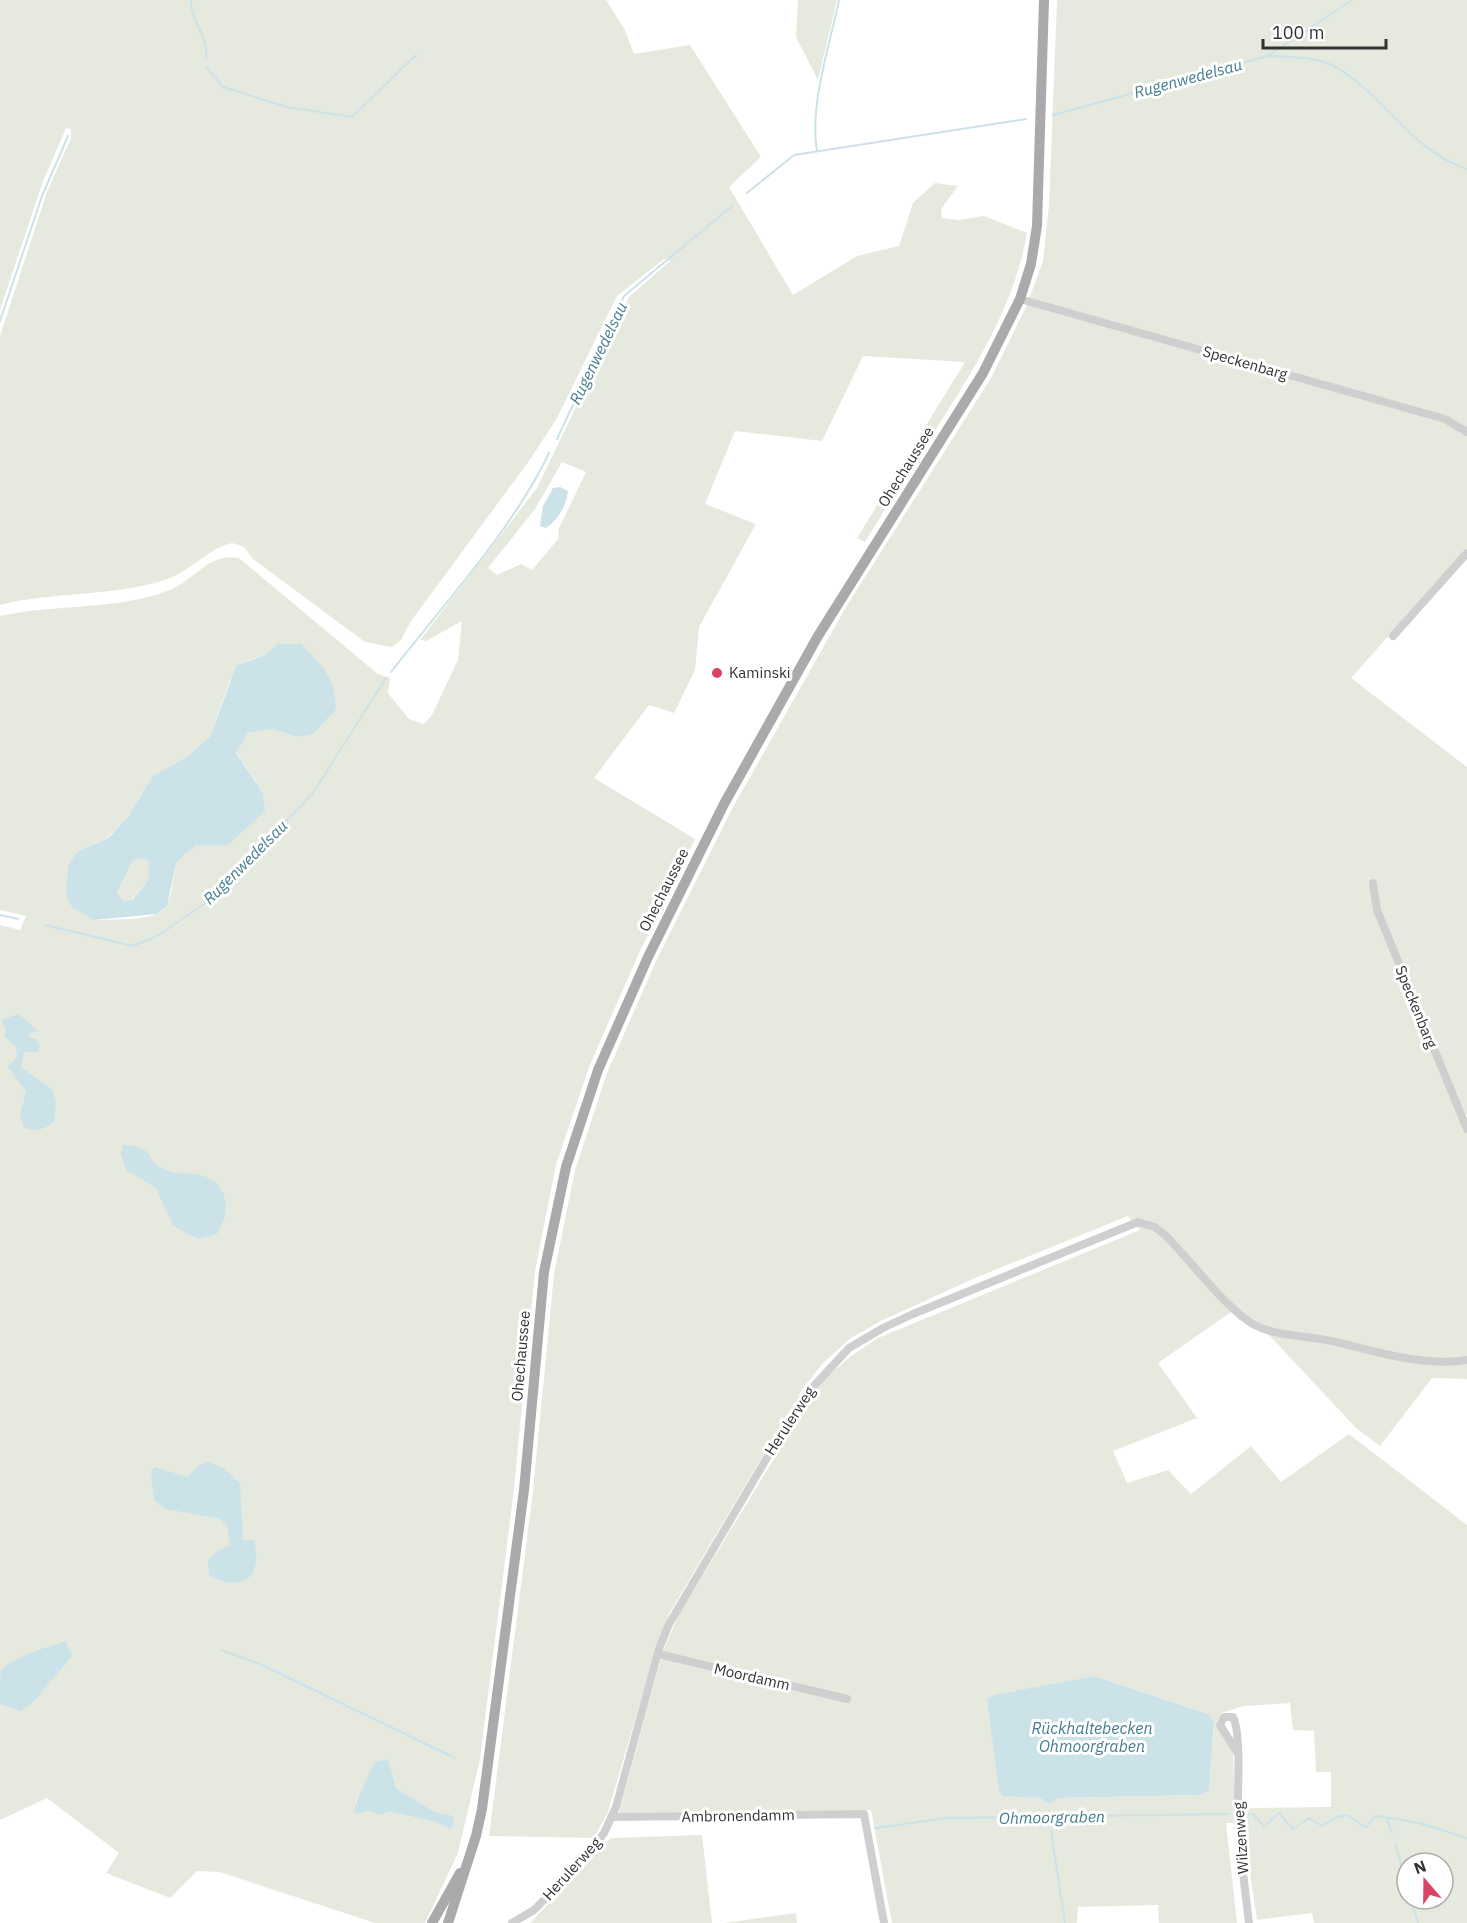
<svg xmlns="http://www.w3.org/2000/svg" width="1467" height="1923" font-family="'IBM Plex Sans',sans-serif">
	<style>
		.green { fill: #e6eade; fill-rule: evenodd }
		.water { fill: #cce2e9; fill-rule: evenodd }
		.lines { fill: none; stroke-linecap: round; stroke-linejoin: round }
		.stream { stroke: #cce2e9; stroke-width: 2 }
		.minor { stroke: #cfcfcf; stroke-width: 8 }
		.major { stroke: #aaa; stroke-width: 10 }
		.poi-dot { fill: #da4363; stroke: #fff; stroke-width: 2 }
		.labels { text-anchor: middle; stroke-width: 6; stroke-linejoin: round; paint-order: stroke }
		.street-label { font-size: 15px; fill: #323232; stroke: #fff }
		.poi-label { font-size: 15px; fill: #323232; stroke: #fff; text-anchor: start }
		.water-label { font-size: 16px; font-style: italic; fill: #447d8f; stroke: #fff }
	</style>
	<rect width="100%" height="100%" fill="#fff"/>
	<g class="green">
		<path d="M0,0H606L625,30L634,54L690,45L761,157L729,187L793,295L857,256L899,246L913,203L935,183L958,186L941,209L942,218L959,220L984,216L1027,233C1015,304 976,366 938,426C913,465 889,503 865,542L857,538L965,362L863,356L822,441L735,431L705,504L756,524L699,627L695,670L674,713L649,705L594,778L695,839L639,953L589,1067L556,1165L535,1271L514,1489L480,1759L458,1853L425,1923H375L220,1872L197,1871L170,1898L106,1873L119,1853L47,1798L0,1820V925L20,930L26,916L0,910V616C54,604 121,610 170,590C197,579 207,553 239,558L378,674L390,678L388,693L409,719L424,724L432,715L458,660L462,621L426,641L420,640L537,488L629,297L670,261L664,259L617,296L557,418L529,461L411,621L401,640L392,647L365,642L253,559L244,547L232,543C209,548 190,571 168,579C114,597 55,591 0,605V336L47,192L71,138V129L66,128L42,184L0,310ZM562,462L586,472L559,528L558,539L532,570L521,564L497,575L488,568L535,509ZM277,644L298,737L271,729L248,733L236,752L263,793L227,846C218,846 208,844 199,845C163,849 182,899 159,913C146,921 108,919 93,920L78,851L107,838L129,815L153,776L186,757L210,737L230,680L250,660L265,655ZM367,1784L396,1788L435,1812L455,1816L452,1829L432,1821L390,1812L380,1815L355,1803Z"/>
		<path d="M798,0H837L818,80L796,37Z"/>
		<path d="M1057,0H1467V548L1351,678L1467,767V1114L1461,1117L1467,1129V1379L1432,1378L1380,1446L1356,1428L1269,1335L1231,1312L1158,1363L1197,1418L1113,1451L1127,1483L1168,1470L1191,1494L1251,1446L1281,1482L1349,1434L1467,1525V1923H1314L1312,1913L1257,1920L1245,1840L1246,1808L1331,1807V1772H1316L1314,1731L1293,1730L1290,1703L1244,1706L1221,1713L1216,1723L1233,1753L1236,1823H1226L1237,1923H1159L1158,1905L1078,1907L1077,1923H892L871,1810L619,1813L663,1651L679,1614L821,1382L851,1356L878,1338L1140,1230L1128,1216L975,1278L881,1321L851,1338L823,1363L803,1388L669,1614L656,1648L608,1812L594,1838L489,1836L533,1491L554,1274L575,1170L607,1073L656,961L732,809L846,607L991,378L1026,307L1043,261L1049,205ZM1094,1676L1208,1714L1214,1723L1209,1791L1200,1795L1059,1798L1049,1804L1040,1798L990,1697ZM1407,1863H1443V1899H1407Z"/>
		<path d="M142,858L149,862V879L132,899L124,901L117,893L133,861Z"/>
		<path d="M702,1835L712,1923H530L611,1838Z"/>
		<path d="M796,1913L797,1923H724Z"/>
	</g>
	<g class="water">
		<path d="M560,487L568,491C567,505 557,521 546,528L540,526L543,506L553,488Z"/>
		<path d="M277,644H301C323,666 335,677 336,709L313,734L298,737L271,729L248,733L236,753L263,793L265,811L227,846L197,845L184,854L176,864L167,906L157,914L93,920L72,907L66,897L68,865L78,851L108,838L129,815L153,776L186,757L210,737L236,666L265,655ZM142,858L149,862V879L133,899L124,901L117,893L133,861Z"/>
		<path d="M18,1014L39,1031L31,1032L28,1037L37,1039L40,1047L37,1052H24L21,1067L53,1090L56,1103L54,1121C45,1130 35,1132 24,1128L20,1116L26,1091L8,1067L17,1056L16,1047L3,1035L6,1032L2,1020Z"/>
		<path d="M123,1145C156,1145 144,1161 164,1169C176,1175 188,1172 201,1175C230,1183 231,1213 217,1234L199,1239L173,1226L156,1188L126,1170L121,1154Z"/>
		<path d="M208,1462L224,1468L240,1483L243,1540H254C263,1579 243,1592 209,1576L208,1560L220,1549L230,1546L227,1526L220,1519L166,1509L154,1500L151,1472L155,1467L187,1477L199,1465Z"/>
		<path d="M66,1641L72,1656L34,1701L21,1711L0,1704C0,1695 0,1679 1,1671C7,1659 53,1645 66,1641Z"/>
		<path d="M1094,1676L1208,1714L1214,1722L1209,1791L1200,1795L1059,1798L1049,1804L1040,1798L1003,1796L999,1791L987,1699L994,1695Z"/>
		<path d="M388,1759L396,1788L435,1812L455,1816L452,1829L432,1821L390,1812L380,1815L368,1811L355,1814C354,1798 369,1779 374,1762Z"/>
	</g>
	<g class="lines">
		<g class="stream">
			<path d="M191,0C190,22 210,36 206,60"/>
			<path d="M1269,55L1352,0"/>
			<path d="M206,66L223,87L287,107L352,117L416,55"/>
			<path d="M1053,115L1268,56C1288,57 1313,56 1332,65C1383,92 1410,151 1467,169"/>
			<path d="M817,151C809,106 830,44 839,0"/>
			<path d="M747,193L794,155L1026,119"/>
			<path d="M0,321L42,196L68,136"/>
			<path d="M557,439L624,296L732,206"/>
			<path d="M391,672C443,605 513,529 549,453"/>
			<path d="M0,915L18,919"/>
			<path d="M45,925L133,946L159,935L216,896L313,793L386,678"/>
			<path d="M221,1650L260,1664L455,1758"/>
			<path d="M1049,1813L1050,1822"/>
			<path d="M1247,1814H1253L1264,1827L1279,1813L1293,1829L1309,1818L1322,1826L1337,1817L1348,1815L1366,1828L1373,1818L1378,1816L1419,1823L1467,1838"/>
			<path d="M1387,1819L1392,1833"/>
			<path d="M875,1828L948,1818L1229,1814"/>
			<path d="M1051,1831L1065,1923"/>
			<path d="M1395,1843L1407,1885"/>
			<path d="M1411,1899L1418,1923"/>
		</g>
		<g class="minor">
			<path d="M1020,299L1445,419L1467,432"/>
			<path d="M1393,636L1467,553"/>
			<path d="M1373,883L1377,910L1467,1129"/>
			<path d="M658,1654L847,1699"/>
			<path d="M1237,1752L1220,1725L1224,1717H1233C1242,1735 1237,1794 1238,1818C1240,1853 1245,1888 1249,1923"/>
			<path d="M612,1817L864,1814L884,1923"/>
			<path d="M512,1923L534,1910L590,1853L604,1833L616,1807L659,1649L669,1624L801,1400L849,1348L883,1328L913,1314L1138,1222L1155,1227L1165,1235C1192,1262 1218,1299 1248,1321C1271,1337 1305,1335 1332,1341C1375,1351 1422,1367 1467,1360"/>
		</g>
		<g class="major">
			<path d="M432,1923L460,1873"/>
			<path d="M448,1923L476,1836L482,1809L524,1490L544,1272L566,1167L598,1070L648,957L724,804L818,636L983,373L1020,299L1031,264L1037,226L1044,0"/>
		</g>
	</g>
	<circle class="poi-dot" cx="717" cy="673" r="6"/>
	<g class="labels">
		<g class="street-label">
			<text transform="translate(1245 363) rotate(16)" y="5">Speckenbarg</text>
			<text transform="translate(906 467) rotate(-58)" y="5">Ohechaussee</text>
			<text transform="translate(664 890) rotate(-63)" y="5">Ohechaussee</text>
			<text transform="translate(1416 1007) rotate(68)" y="5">Speckenbarg</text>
			<text transform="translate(521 1356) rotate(-85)" y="5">Ohechaussee</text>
			<text transform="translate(790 1421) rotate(-57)" y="5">Herulerweg</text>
			<text transform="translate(752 1677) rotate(13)" y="5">Moordamm</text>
			<text transform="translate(738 1816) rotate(-1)" y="5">Ambronendamm</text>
			<text transform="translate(1241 1838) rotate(-94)" y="5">Wilzenweg</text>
			<text transform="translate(572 1869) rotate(-48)" y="5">Herulerweg</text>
		</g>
		<g class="poi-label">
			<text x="729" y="678">Kaminski</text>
		</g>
		<g class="water-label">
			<text transform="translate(1188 78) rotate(-15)" y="6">Rugenwedelsau</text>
			<text transform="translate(598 353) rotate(-64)" y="6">Rugenwedelsau</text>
			<text transform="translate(245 862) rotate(-45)" y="6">Rugenwedelsau</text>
			<text x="1092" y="1734">Rückhaltebecken<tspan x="1092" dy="18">Ohmoorgraben</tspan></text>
			<text transform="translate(1052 1817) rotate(-1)" y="6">Ohmoorgraben</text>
		</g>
	</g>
	<g transform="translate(1425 1881) rotate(340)"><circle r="28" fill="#ffffff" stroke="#adadad" stroke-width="1.5"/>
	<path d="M0-4.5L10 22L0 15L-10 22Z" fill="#da4363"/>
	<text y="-9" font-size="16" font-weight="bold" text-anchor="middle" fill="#323232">N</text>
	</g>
	<path d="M1263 39v9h123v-9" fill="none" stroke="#323232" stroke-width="3"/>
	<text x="1272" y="39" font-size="18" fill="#323232" stroke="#ffffff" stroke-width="4.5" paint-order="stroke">100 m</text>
</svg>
